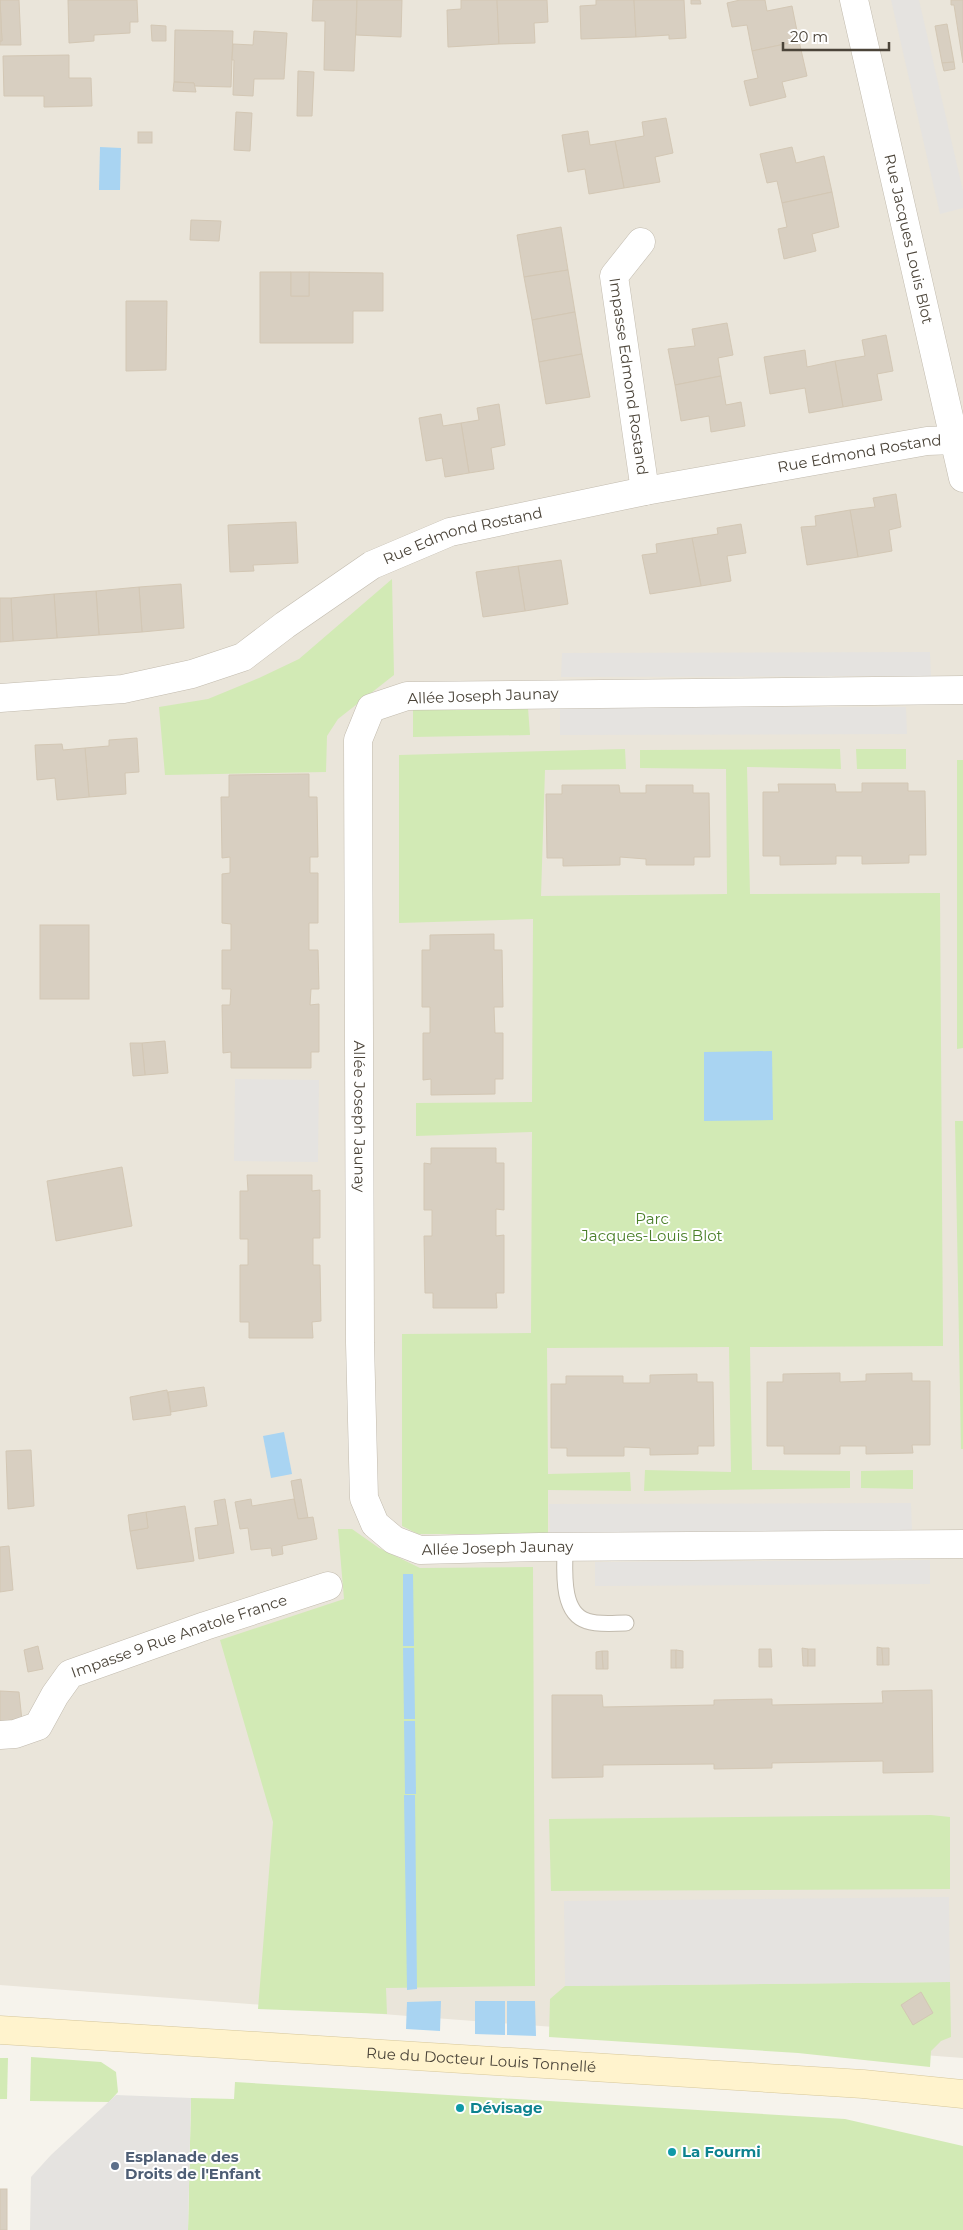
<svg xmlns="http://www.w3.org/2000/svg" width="963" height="2230" font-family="Montserrat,sans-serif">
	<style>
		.residential { fill: #eae5da }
		.green { fill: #d2eab5 }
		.parking { fill: #e5e3e0 }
		.water { fill: #a9d4f2 }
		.building { fill: #d8cfc1; stroke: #d3c7b4 }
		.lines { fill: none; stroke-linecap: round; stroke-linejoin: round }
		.lane-casing { stroke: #c2bbae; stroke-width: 17 }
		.street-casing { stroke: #c2bbae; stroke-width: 29 }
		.secondary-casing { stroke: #d6c79b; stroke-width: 29 }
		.lane { stroke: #fff; stroke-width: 15 }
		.street { stroke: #fff; stroke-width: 28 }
		.secondary { stroke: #fff3cd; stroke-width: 28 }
		.culture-dot { fill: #0f9aa8; stroke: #fff; stroke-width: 2 }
		.service-dot { fill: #5c6f8a; stroke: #fff; stroke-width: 2 }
		.labels { text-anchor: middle; stroke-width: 4; stroke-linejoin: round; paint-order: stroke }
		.street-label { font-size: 15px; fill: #4b4439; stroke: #fff }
		.park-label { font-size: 15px; fill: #4a7f2a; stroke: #fff }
		.culture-label { font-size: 15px; font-weight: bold; fill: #0d838f; stroke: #fff; text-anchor: start }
		.service-label { font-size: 15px; font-weight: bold; fill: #4e5e75; stroke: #fff; text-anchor: start }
	</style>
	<rect width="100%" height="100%" fill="#f6f3ec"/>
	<path class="residential" d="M0,0H963V2058L0,1985Z"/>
	<g class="green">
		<path d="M392,579L394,675L338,719L327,736L326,772L165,775L159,707L208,699L259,678L299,659Z"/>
		<path d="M413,707L528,708L530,735L413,737Z"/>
		<path d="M625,749L626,769L545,770L541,896L727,894L726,769L640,768V750L840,749L841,769L747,767L750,894L940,893L943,1346L750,1347L752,1470L850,1471V1488L644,1491L645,1470L731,1472L729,1347L547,1348L548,1474L630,1472L631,1491L548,1490V1534H418L402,1526V1334L531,1333L532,1132L416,1136V1103L532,1102L533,919L399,923V755Z"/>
		<path d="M856,749H906V769H857Z"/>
		<path d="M957,760H963V1048L957,1049Z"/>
		<path d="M955,1121H963V1449H961Z"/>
		<path d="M913,1470V1489L861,1488V1471Z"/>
		<path d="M338,1529H352L379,1548L420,1568L533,1567L535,1986L386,1988L387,2014L258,2009L273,1822L220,1640L344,1599Z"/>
		<path d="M931,1815L950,1817V1889L551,1891L549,1819Z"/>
		<path d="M950,1982L951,2037L941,2041L931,2051L930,2067L798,2053L549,2037L550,1999L565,1986Z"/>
		<path d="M31,2057L101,2062L116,2072L118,2092L109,2102L30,2101Z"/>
		<path d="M0,2058H8L7,2099H0Z"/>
		<path d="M235,2082L845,2119L963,2146V2230H188L191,2098L234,2099Z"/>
	</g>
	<g class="parking">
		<path d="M891,0H919L963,191V208L940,214Z"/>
		<path d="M930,652L931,676L561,677L562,653Z"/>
		<path d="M560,707H906L907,734L560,735Z"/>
		<path d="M235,1079L319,1080L318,1162L234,1161Z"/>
		<path d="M911,1503L912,1530L550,1534L549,1504Z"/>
		<path d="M930,1560V1584L595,1586V1562Z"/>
		<path d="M949,1897L950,1982L565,1986L564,1901Z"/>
		<path d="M116,2095L191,2098L188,2230H30L31,2177L51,2155Z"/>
	</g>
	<g class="water">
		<path d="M100,147L121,148L120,190H99Z"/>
		<path d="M772,1051L773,1120L704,1121V1052Z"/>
		<path d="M284,1432L292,1474L271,1478L263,1436Z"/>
		<path d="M403,1574H413L414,1646H403Z"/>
		<path d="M403,1648H414L415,1719H404Z"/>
		<path d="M404,1721H415L416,1794H405Z"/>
		<path d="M404,1795H415L417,1989L407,1990Z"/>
		<path d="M441,2001L440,2031L406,2029L407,2002Z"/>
		<path d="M475,2001H505V2035L475,2034Z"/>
		<path d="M507,2001H535L536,2036L507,2035Z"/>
	</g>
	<g class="building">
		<path d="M0,0H19L21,45H0V41H2Z"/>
		<path d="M0,0L2,41H0Z"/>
		<path d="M68,0H137L138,22H130V33L94,35V41L69,43Z"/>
		<path d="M313,0H357L354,71L324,70L325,21H312Z"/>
		<path d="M357,0H402L401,37L356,35Z"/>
		<path d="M461,0H497L499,44L448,47L447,10L461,9Z"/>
		<path d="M497,0H547L548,22L534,23L535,43L499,44Z"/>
		<path d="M596,0H634L636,37L581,39L580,6L596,5Z"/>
		<path d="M634,0H684L686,38L669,39V35L636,37Z"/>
		<path d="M691,0H700L701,4H691Z"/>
		<path d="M740,0H765L767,11L792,6L799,41L752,51L747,25L732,27L727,3Z"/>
		<path d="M951,0H963V63L954,5H951Z"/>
		<path d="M947,24L954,62L942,63L935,26Z"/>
		<path d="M151,25L166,26V41H152Z"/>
		<path d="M175,30L233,31L231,87L194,86V83L174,82Z"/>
		<path d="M254,31L287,33L284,79H254L253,96L233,95L234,60H232L233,44L253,45Z"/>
		<path d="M799,41L807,76L782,82L786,97L750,106L744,81L758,78L752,51Z"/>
		<path d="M69,55V78H91L92,106L44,107V96H4L3,56Z"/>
		<path d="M954,62L955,69L944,71L942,63Z"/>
		<path d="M298,71L314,72L312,116H297Z"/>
		<path d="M174,82L194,83L196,92L173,91Z"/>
		<path d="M236,112L252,113L250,151L234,150Z"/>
		<path d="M666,118L673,153L655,157L660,182L624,188L615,141L644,136L642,122Z"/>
		<path d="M588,131L590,145L615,141L624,188L589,194L585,169L568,172L562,135Z"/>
		<rect x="138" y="132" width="14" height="11"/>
		<path d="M792,147L796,163L824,156L832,192L782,203L777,181L767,183L760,154Z"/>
		<path d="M832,192L839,227L812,234L816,251L784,259L778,229L787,227L782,203Z"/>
		<path d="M191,220L221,221L219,241L190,240Z"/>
		<path d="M561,227L568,270L524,277L517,235Z"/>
		<path d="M568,270L575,312L532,320L524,277Z"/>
		<path d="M260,272H291V296H309V272L383,273V311H353V343H260Z"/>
		<rect x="291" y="272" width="18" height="24"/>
		<path d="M126,301H167L166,370L126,371Z"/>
		<path d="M575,312L582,354L539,362L532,320Z"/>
		<path d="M727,323L733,355L718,358L721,376L675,385L668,349L695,346L692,329Z"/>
		<path d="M886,335L893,371L877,374L882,400L843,407L835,361L865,356L862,340Z"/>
		<path d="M805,350L807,367L835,361L843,407L809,413L805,388L770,394L764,357Z"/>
		<path d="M582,354L590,397L546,404L539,362Z"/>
		<path d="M721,376L726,405L741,402L745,426L711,432L709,416L681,421L675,385Z"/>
		<path d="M499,404L505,445L491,448L494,469L469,473L461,423L479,420L477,408Z"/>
		<path d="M441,414L443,426L461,423L469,473L445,477L442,458L426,461L419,418Z"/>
		<path d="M896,494L901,527L889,530L892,551L858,557L850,510L875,507L873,498Z"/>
		<path d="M850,510L858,557L807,565L801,527L816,526L815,516Z"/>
		<path d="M296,522L298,563L253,565L254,571L230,572L228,525Z"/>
		<path d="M741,524L746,553L727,556L731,581L701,586L692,538L718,534L717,528Z"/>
		<path d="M692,538L701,586L650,594L642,555L657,553L656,544Z"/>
		<path d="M561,560L568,604L525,611L518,566Z"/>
		<path d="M518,566L525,611L483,617L476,572Z"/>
		<path d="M181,584L184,628L142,632L139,587Z"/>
		<path d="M139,587L142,632L99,635L96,591Z"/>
		<path d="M96,591L99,635L57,638L54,594Z"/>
		<path d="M54,594L57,638L13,641L11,598Z"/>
		<path d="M0,598H11L13,641L0,642Z"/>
		<path d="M137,738L139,772L125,773L126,794L89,797L85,748L109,746V740Z"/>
		<path d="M62,744L63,750L85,748L89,797L57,800L55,778L37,780L35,745Z"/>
		<path d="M309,774V797H317L318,857H310V873H318V923H309V950H318L319,989H311L310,1005L319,1004V1052H311V1068H231V1052L223,1053L222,1005H230L231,989H222V950H231V924L222,923V874L230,873V857L222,858L221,797H229V775Z"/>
		<path d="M862,783H908V791H925L926,855H909V863L862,864V856H836V864L780,865V856H763V792H779L778,784H835L836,792H862Z"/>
		<path d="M562,785H619L620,793H646V785H693V793H709L710,857H694V865H646V859L620,857V865L563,866V858H547L546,794H562Z"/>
		<rect x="40" y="925" width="49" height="74"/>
		<path d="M494,934V950H502L503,1007H494L495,1033H503V1079H495V1094L431,1095V1079L423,1080V1033H430V1007H422V950H430V935Z"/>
		<path d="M165,1041L168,1073L145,1075L142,1043Z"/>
		<path d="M130,1043H142L145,1075L133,1076Z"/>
		<path d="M431,1148H496V1163H504V1210L496,1209V1236L504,1235V1293H496L497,1308H433V1293H425L424,1236H432V1210H424V1163L431,1164Z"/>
		<path d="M122,1167L132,1226L56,1241L47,1181Z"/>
		<path d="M247,1175H312V1191L320,1190V1238H313V1265H320L321,1321L312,1322L313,1338H249V1322H240V1265H248V1239H240V1191H248Z"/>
		<path d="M840,1373V1382L866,1381V1374L912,1373V1381H930V1445H912L913,1453L866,1454V1446H840V1454H784V1446H767V1382H783V1374Z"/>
		<path d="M697,1374V1382H713L714,1446H698V1454L650,1455V1448L624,1447V1456H567V1448H551V1384H566V1376H623V1383H650V1375Z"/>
		<path d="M204,1387L207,1406L171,1412L168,1392Z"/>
		<path d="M167,1390L171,1415L133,1420L130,1397Z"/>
		<path d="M31,1450L34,1506L8,1509L6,1451Z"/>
		<path d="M301,1479L308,1518L298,1519L291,1481Z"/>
		<path d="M225,1499L234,1553L199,1559L195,1528L218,1525L214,1501Z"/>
		<path d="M251,1499L252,1506L294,1499L298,1519L313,1517L317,1539L282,1546L283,1554L272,1556L271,1548L251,1550L248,1528L240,1529L235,1502Z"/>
		<path d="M185,1506L194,1561L137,1569L130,1531L148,1528L146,1512Z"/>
		<path d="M146,1512L148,1528L130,1531L128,1515Z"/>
		<path d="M9,1546L13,1590L0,1592V1547Z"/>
		<path d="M38,1646L43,1669L28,1672L24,1650Z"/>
		<path d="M877,1647L882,1648L883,1665H877Z"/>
		<path d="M802,1648L808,1649V1666H803Z"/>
		<path d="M882,1648H889V1665H883Z"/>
		<path d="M759,1649H771L772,1667H759Z"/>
		<rect x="808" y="1649" width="7" height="17"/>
		<rect x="671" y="1650" width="5" height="18"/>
		<path d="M676,1650L683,1651V1668H676Z"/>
		<path d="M602,1651H608V1669H603Z"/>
		<path d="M602,1651L603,1669H596V1652Z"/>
		<path d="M932,1690L933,1772L883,1773V1761L772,1763V1768L714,1769V1764L603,1765V1777L552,1778V1695H602L603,1707L714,1705V1700L772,1699V1705L883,1703L882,1691Z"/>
		<path d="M0,1691L19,1692L22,1721L0,1727Z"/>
		<path d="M921,1992L933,2013L913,2025L901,2005Z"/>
		<rect x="0" y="2189" width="7" height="41"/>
	</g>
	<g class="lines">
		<g class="lane-casing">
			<path id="lane" d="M565,1547C565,1568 560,1613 587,1621C598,1625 614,1623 626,1623"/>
		</g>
		<g class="street-casing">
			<g id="street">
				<path id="s1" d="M854,0L963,478"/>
				<path id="s2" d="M641,242L614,276L645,491"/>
				<path id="s3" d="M963,690L407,696L371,708L358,740L360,1343L364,1498L375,1524L394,1540L420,1550L540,1547L963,1544"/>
				<path id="s4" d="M0,698L123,689L192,674L243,657L285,625L372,565L450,532L645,491L927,441L955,440"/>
				<path id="s5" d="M0,1735L15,1734L38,1726L55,1695L70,1674L205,1626L328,1586"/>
			</g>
		</g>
		<g class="secondary-casing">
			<g id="secondary">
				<path id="s6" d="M0,2030L863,2084L963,2094"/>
			</g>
		</g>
		<use href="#lane" class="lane"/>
		<use href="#street" class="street"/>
		<use href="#secondary" class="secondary"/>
	</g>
	<g class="culture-dot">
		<circle cx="460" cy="2108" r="5"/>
		<circle cx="672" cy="2152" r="5"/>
	</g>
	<circle class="service-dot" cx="115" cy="2166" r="5"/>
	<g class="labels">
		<g class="street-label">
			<text dy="5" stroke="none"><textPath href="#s1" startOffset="245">Rue Jacques Louis Blot</textPath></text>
			<text dy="5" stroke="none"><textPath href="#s2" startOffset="145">Impasse Edmond Rostand</textPath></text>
			<text dy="5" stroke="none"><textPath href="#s4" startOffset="908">Rue Edmond Rostand</textPath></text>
			<text dy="5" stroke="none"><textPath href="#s4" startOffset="502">Rue Edmond Rostand</textPath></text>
			<text transform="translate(483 696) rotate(-2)" y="5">Allée Joseph Jaunay</text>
			<text dy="5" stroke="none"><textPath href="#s3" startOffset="1005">Allée Joseph Jaunay</textPath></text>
			<text dy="5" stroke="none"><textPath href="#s3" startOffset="1545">Allée Joseph Jaunay</textPath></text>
			<text dy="5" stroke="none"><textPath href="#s5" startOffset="216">Impasse 9 Rue Anatole France</textPath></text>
			<text dy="5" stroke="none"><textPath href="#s6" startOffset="482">Rue du Docteur Louis Tonnellé</textPath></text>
		</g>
		<g class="park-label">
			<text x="652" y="1224">Parc<tspan x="652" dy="17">Jacques-Louis Blot</tspan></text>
		</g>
		<g class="culture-label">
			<text x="470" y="2113">Dévisage</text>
			<text x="682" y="2157">La Fourmi</text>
		</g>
		<g class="service-label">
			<text x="125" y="2162">Esplanade des<tspan x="125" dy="17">Droits de l'Enfant</tspan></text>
		</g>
	</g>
	<path d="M783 42v8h106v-8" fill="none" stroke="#4b4439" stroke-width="2.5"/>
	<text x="790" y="42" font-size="15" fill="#4b4439" stroke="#ffffff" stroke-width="4" paint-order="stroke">20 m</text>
</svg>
